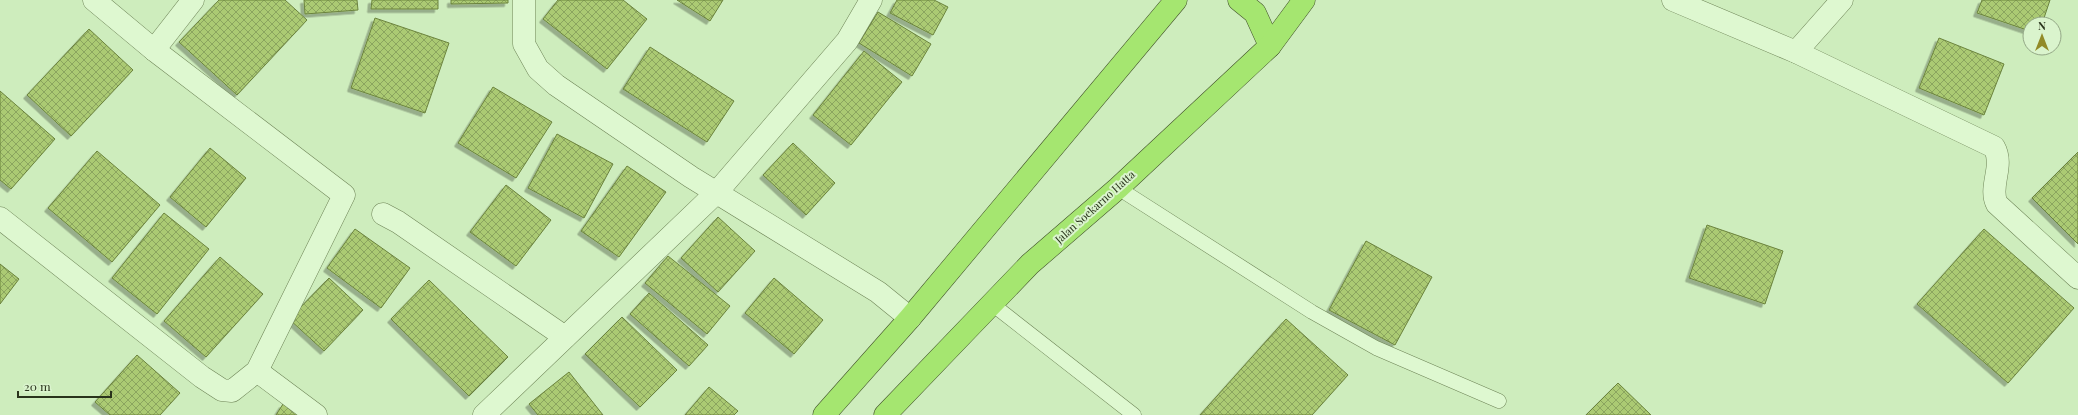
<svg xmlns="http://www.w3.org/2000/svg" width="2078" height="415" font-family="'Playfair Display',serif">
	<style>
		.building { fill: url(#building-cross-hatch); stroke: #6b833d; filter: url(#shadow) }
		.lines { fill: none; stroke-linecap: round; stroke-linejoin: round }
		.service-casing { stroke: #6e8457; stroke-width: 15 }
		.minor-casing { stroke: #6e8457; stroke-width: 23 }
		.trunk-casing { stroke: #42512b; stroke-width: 23 }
		.service { stroke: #def8d0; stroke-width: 14 }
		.minor { stroke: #def8d0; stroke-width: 22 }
		.trunk { stroke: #a5e670; stroke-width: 22 }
		.labels { text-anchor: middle; stroke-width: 4; stroke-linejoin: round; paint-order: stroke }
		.street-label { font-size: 11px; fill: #29331b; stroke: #daf4cd }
	</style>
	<defs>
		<pattern id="building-cross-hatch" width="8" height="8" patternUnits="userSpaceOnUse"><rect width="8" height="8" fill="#abca73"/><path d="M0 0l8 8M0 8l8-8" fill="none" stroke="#8ba55e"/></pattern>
		<filter id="shadow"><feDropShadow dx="-3.5" dy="3.5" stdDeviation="0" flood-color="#0004"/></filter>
	</defs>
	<rect width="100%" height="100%" fill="#ceedbd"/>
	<g class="building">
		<path d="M219,0H285L307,20L237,95L179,42Z"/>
		<path d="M304,0H357L358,10L305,14Z"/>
		<path d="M372,0H438V9H371Z"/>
		<path d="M451,0H508V3L451,4Z"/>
		<path d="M558,0H623L647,19L607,69L543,19Z"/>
		<path d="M677,0H723L710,21Z"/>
		<path d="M897,0H934L948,7L933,35L890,13Z"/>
		<path d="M1982,0H2050L2042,24H2030V31L1977,13Z"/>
		<path d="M878,12L931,44L912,76L859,43Z"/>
		<path d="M375,18L449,43L425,113L351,88Z"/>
		<path d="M89,29L133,70L71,136L27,95Z"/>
		<path d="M1939,38L2004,64L1984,115L1919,88Z"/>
		<path d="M650,47L734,101L707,142L623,89Z"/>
		<path d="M864,51L902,82L851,145L813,115Z"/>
		<path d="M493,87L552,122L516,178L458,143Z"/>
		<path d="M0,91L55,139L11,189L0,180Z"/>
		<path d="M557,134L613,164L584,218L528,188Z"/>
		<path d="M793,143L835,183L806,215L763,175Z"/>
		<path d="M210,148L246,178L206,227L170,197Z"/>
		<path d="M97,151L160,205L112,262L48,208Z"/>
		<path d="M2078,152V244L2032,198Z"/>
		<path d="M627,166L666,192L619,257L581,231Z"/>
		<path d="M506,185L551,220L516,266L470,232Z"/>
		<path d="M164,213L209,249L157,314L112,278Z"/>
		<path d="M718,217L755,251L718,292L681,258Z"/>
		<path d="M1707,225L1783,251L1765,304L1689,278Z"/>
		<path d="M355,229L410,268L381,308L327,268Z"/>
		<path d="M1984,229L2074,308L2008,383L1917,304Z"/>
		<path d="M1366,241L1432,277L1395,345L1329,310Z"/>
		<path d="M668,256L730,306L707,334L645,283Z"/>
		<path d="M220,257L263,294L206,357L164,321Z"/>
		<path d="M0,264L19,279L0,304Z"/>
		<path d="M329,278L363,310L324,351L289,319Z"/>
		<path d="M774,278L823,320L794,354L745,313Z"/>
		<path d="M429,280L508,357L469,396L391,319Z"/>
		<path d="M649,293L708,345L689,366L630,314Z"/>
		<path d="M622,317L677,370L640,407L585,354Z"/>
		<path d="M1286,319L1348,375L1312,415H1200Z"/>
		<path d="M137,355L180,393L160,415H110L95,402Z"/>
		<path d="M569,372L603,415H538L529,404Z"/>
		<path d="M1618,383L1651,415H1586Z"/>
		<path d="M709,387L738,411L734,415H685Z"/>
		<path d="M283,404L300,415H276Z"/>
	</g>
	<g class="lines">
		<g class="service-casing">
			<g id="service">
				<path d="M1118,188L1312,312L1376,348L1499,401"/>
				<path d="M992,304L1134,415"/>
			</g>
		</g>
		<g class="minor-casing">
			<g id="minor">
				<path d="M524,0V44L538,69L556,85L691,177L878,292L910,318"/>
				<path d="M1673,0L1796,52L1994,147C2005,166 1988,187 1997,204L2078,278"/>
				<path d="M154,50L193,0"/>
				<path d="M1796,52L1842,0"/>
				<path d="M383,214L398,222L565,337"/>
				<path d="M0,218L202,377L222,390L232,391L257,371L344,195L154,50L94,0"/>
				<path d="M257,371L316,415"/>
				<path d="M484,415L717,192L847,41L871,0"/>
			</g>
		</g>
		<g class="trunk-casing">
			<g id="trunk">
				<path d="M1239,0L1255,13L1270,46"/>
				<path d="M824,415L910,318L1176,0"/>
				<path d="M885,415L1030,264L1118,188L1270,46L1304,0"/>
			</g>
		</g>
		<use href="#service" class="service"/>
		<use href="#minor" class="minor"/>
		<use href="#trunk" class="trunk"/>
	</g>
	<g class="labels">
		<g class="street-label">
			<text transform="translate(1095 207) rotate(-42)" y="4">Jalan Soekarno Hatta</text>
		</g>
	</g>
	<g transform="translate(2042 36)"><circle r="19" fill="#daf4cd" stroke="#93a786"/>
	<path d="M0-3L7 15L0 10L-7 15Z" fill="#928b28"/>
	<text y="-6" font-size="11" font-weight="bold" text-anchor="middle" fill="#29331b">N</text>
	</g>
	<path d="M18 391v6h93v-6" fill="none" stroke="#29331b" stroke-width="2"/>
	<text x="24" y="391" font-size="12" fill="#29331b" stroke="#daf4cd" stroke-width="3" paint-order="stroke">20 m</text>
</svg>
